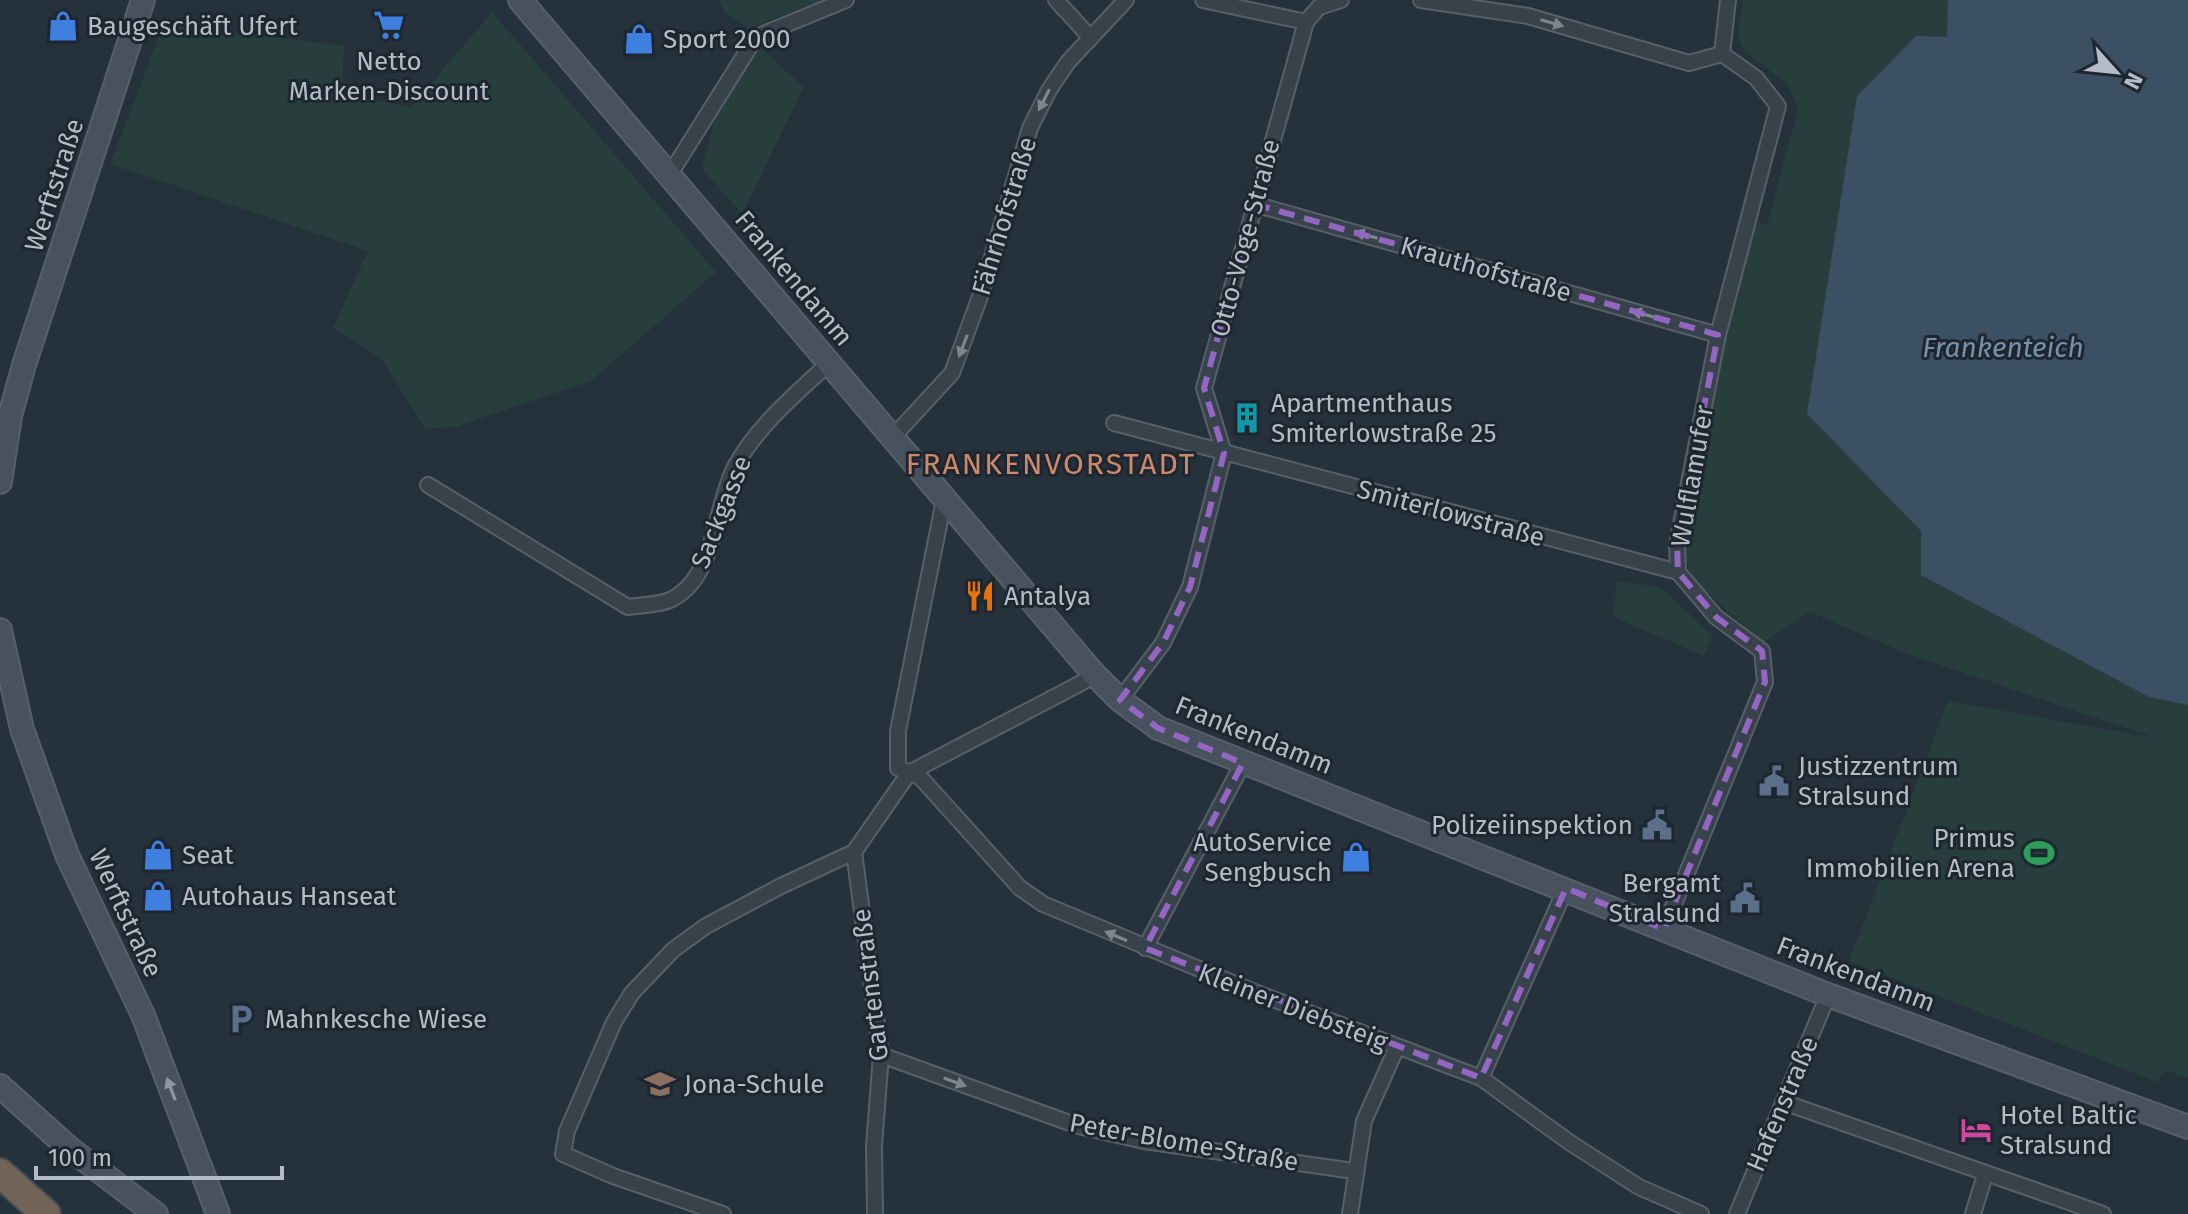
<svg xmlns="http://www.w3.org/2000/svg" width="2188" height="1214" font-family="'Fira Sans',sans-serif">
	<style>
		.green { fill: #283e3d }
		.water { fill: #3b5163 }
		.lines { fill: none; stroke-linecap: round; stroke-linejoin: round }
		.street-casing { stroke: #576069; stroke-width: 18 }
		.secondary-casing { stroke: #576069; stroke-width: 26 }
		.highway-casing { stroke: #444d56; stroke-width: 32 }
		.street { stroke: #38424b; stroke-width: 14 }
		.secondary { stroke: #47525e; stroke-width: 22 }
		.highway { stroke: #716356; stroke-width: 28 }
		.oneway { fill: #7c868f }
		.oneway2 { fill: #8e98a2 }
		.marked { fill: none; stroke: #9266c2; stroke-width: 6; stroke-dasharray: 16 10; stroke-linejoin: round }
		.labels { text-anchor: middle; stroke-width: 6; stroke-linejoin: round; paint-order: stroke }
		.poi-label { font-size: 26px; fill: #b4bdc7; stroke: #1e2730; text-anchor: start }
		.street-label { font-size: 26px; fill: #b4bdc7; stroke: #1e2730 }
		.water-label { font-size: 28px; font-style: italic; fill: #7692a8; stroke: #1e2730 }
		.quarter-label { font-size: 30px; letter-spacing: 2px; fill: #cd8969; stroke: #1e2730 }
	</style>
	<rect width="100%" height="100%" fill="#25313b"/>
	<g class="green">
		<path d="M718,0H822L749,28L726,14Z"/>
		<path d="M1743,0H1948L1947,37L1807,414L1921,531V575L2149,697L2188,705V1078L2166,1071L2157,1082L1849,961L1948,701L2156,738L1907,654L1810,612L1763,643L1691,578L1682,542L1718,335L1754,221L1767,225L1798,109L1788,85L1745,51L1737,35Z"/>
		<path d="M492,12L716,272L591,381L455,427L425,429L381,358L333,328L368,251L110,164L164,23L344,46L342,94L411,107Z"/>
		<path d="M760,47L804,87L742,214L702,169L718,106Z"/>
		<path d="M1617,581L1660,587L1713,636L1704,656L1613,617Z"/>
	</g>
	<path class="water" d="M1948,0H2188V705L2149,697L1921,575V531L1807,414L1857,96L1916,36L1947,37Z"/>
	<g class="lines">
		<g class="street-casing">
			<g id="street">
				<path d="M1056,0L1090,37"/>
				<path d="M1203,0L1306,22L1319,7L1341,0"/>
				<path d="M1421,0L1528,16L1689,63L1722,54"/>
				<path d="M670,174L756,37L846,0"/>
				<path d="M1254,204L1718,335"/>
				<path d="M1114,423L1678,572"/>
				<path d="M893,437L952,373L982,291L1030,128L1049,90L1068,62L1126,0"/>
				<path d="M428,485L628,607C640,605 659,605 670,600C716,579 714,507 735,467C756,427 796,394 829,363"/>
				<path d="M944,500L898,731V768L920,777L1020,888L1043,904L1257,993L1481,1078L1569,1142L1639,1187L1701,1214"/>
				<path d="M1120,700L1163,643L1190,587L1224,453L1204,388L1306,22"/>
				<path d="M854,852L881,1055L874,1146L875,1214"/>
				<path d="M1664,929L1765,682L1762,651L1716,617L1678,572L1677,544L1718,335L1778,106L1756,78L1722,54L1728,0"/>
				<path d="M1145,948L1243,763"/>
				<path d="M881,1055L1078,1126L1144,1141L1354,1171"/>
				<path d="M1481,1078L1566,888"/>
				<path d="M1783,1102L2103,1214"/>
				<path d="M723,1214L613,1176L563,1154L567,1131L614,1022L632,993L673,950L706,926L781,886L854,852L909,773L1083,682L1093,673"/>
				<path d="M1350,1214L1364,1121L1397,1047"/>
				<path d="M1737,1214L1828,995"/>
				<path d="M1973,1214L1985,1175"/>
			</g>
		</g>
		<g class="secondary-casing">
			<g id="secondary">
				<path d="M520,0L1093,673L1120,700L1158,728L1828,995L2188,1127"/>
				<path d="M0,482L10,416L24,365L143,0"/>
				<path d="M0,630L22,729L67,855L143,1015L218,1214"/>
				<path d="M0,1086L69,1148L156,1214"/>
			</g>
		</g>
		<g class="highway-casing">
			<path id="highway" d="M0,1173L46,1214"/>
		</g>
		<use href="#street" class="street"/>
		<use href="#secondary" class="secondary"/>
		<use href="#highway" class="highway"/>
	</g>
	<defs><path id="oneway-solid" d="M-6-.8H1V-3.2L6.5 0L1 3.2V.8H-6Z" transform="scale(2)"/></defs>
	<g class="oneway">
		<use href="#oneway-solid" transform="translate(1552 23) rotate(16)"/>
		<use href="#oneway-solid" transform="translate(1044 100) rotate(117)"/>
		<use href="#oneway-solid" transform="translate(1366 235) rotate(-164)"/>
		<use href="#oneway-solid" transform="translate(1643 314) rotate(-164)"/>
		<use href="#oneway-solid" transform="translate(963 346) rotate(111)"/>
		<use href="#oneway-solid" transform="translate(1116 936) rotate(-157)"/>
		<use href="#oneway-solid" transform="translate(955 1082) rotate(20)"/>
	</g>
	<use class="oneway2" href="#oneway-solid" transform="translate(171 1089) rotate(-111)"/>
	<path class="marked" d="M1254,204L1718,335L1677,544L1678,572L1716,617L1762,651L1765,682L1664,929L1566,888L1481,1078L1145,948L1243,763L1158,728L1120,700L1163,643L1190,587L1224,453L1204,388Z"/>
	<defs>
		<g id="supermarket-bare" transform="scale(2.4)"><path d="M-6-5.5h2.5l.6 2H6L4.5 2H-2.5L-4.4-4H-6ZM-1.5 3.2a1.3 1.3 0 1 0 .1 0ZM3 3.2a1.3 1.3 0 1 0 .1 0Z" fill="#3f7fe0" stroke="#1e2730" stroke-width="2.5" paint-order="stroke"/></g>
		<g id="shop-bare" transform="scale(2.4)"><path d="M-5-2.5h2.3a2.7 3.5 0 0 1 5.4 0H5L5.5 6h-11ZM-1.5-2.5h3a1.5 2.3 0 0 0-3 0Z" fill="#3f7fe0" stroke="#1e2730" stroke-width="2.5" paint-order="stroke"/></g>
		<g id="building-bare" transform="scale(2.4)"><path d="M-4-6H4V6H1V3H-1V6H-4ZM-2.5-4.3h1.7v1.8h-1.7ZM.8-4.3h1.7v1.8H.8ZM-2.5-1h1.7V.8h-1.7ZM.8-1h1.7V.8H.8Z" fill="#0f9aa8" stroke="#1e2730" stroke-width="2.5" paint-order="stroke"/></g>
		<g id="restaurant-bare" transform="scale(2.4)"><path d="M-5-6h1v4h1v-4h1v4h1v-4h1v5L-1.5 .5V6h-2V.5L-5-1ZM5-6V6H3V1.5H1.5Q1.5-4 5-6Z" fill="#e8710a" stroke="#1e2730" stroke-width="2.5" paint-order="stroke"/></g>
		<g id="civic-bare" transform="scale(2.4)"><path d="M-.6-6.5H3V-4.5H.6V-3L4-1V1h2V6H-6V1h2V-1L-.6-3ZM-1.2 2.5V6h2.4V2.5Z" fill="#5c6f8a" stroke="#1e2730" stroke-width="2.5" paint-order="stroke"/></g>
		<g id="stadium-bare" transform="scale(2.4)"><path d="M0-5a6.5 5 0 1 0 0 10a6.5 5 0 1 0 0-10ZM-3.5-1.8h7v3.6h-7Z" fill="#2e9e5b" stroke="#1e2730" stroke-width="2.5" paint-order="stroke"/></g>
		<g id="parking-bare" transform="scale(2.4)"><path d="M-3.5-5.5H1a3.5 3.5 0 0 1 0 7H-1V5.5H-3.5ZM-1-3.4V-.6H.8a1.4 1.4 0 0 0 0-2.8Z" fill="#5c6f8a" stroke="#1e2730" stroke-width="2.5" paint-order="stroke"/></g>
		<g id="school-bare" transform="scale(2.4)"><path d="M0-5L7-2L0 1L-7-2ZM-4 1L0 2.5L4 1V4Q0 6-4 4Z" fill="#8d6e63" stroke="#1e2730" stroke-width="2.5" paint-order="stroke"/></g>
		<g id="hotel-bare" transform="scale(2.4)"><path d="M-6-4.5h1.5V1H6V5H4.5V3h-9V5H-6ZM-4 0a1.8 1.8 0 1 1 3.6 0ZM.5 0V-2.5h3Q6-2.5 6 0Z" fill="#d1479c" stroke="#1e2730" stroke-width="2.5" paint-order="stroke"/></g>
	</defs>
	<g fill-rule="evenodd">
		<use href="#supermarket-bare" x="389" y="25"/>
		<use href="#shop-bare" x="63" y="26"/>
		<use href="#shop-bare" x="639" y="39"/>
		<use href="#building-bare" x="1247" y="418"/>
		<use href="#restaurant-bare" x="980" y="596"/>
		<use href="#civic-bare" x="1774" y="781"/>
		<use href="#civic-bare" x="1657" y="825"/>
		<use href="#stadium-bare" x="2039" y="853"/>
		<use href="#shop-bare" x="158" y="855"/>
		<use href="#shop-bare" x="1356" y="857"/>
		<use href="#shop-bare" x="158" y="896"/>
		<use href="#civic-bare" x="1745" y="898"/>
		<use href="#parking-bare" x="241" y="1019"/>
		<use href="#school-bare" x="660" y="1084"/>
		<use href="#hotel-bare" x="1976" y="1130"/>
	</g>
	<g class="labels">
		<g class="poi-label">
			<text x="87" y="35">Baugeschäft Ufert</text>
			<text x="663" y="48">Sport 2000</text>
			<text x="389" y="70" text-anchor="middle">Netto<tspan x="389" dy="30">Marken-Discount</tspan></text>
			<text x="1271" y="412">Apartmenthaus<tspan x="1271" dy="30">Smiterlowstraße 25</tspan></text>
			<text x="1004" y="605">Antalya</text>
			<text x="1798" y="775">Justizzentrum<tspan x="1798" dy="30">Stralsund</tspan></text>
			<text x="1633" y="834" text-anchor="end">Polizeiinspektion</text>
			<text x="2015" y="847" text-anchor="end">Primus<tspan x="2015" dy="30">Immobilien Arena</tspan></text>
			<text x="1332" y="851" text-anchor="end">AutoService<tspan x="1332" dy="30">Sengbusch</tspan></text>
			<text x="182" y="864">Seat</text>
			<text x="1721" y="892" text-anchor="end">Bergamt<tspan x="1721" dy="30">Stralsund</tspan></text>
			<text x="182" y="905">Autohaus Hanseat</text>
			<text x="265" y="1028">Mahnkesche Wiese</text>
			<text x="684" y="1093">Jona-Schule</text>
			<text x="2000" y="1124">Hotel Baltic<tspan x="2000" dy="30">Stralsund</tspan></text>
		</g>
		<g class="street-label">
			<text transform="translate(54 185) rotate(-72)" y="9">Werftstraße</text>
			<text transform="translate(1004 216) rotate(-73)" y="9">Fährhofstraße</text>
			<text transform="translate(1245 238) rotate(-75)" y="9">Otto-Voge-Straße</text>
			<text transform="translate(1486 269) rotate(16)" y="9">Krauthofstraße</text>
			<text transform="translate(794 278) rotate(50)" y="9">Frankendamm</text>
			<text transform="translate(1692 476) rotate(-80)" y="9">Wulflamufer</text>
			<text transform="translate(721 512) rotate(-68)" y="9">Sackgasse</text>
			<text transform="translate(1451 513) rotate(15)" y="9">Smiterlowstraße</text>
			<text transform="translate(1254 735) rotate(22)" y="9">Frankendamm</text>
			<text transform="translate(126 913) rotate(65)" y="9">Werftstraße</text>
			<text transform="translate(1856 974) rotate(21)" y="9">Frankendamm</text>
			<text transform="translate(870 985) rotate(-97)" y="9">Gartenstraße</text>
			<text transform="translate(1293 1007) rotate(21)" y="9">Kleiner Diebsteig</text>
			<text transform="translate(1782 1104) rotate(-67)" y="9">Hafenstraße</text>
			<text transform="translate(1184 1142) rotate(10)" y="9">Peter-Blome-Straße</text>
		</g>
		<g class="water-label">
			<text x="2003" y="357">Frankenteich</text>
		</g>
		<g class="quarter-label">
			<text x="1051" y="474">FRANKENVORSTADT</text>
		</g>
	</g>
	<g transform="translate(2116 72) rotate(117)" stroke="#1e2730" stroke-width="6" paint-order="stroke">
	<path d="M0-6L14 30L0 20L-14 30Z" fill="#b4bdc7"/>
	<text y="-12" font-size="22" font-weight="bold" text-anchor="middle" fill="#b4bdc7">N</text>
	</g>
	<path d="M36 1166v12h246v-12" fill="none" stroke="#b4bdc7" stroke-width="4"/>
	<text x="48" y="1166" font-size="24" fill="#b4bdc7" stroke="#1e2730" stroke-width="6" paint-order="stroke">100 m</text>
</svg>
